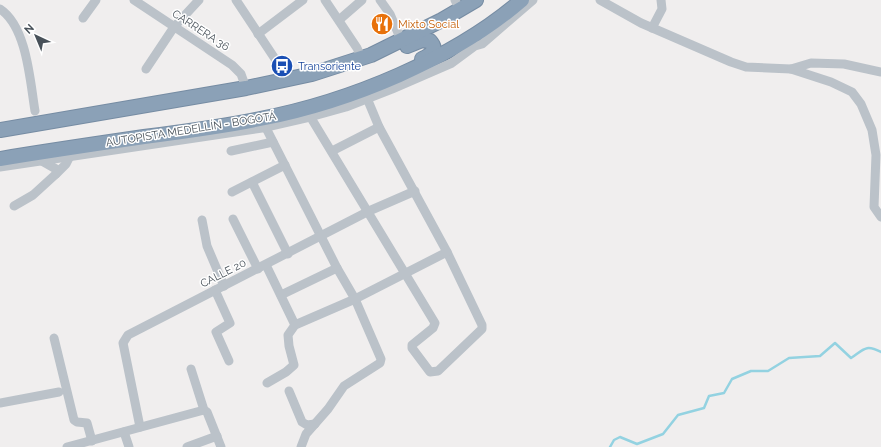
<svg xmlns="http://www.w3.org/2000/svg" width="881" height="447" font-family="Raleway,sans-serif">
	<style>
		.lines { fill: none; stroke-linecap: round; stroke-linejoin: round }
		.stream { stroke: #93d2e1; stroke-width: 2.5 }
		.highway-casing { stroke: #768ca3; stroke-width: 16 }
		.minor { stroke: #bbc2c9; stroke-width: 9 }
		.highway { stroke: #8ba1b7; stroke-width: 14 }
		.labels { text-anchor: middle; stroke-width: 3; stroke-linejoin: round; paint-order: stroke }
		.food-label { font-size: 11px; fill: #c56008; stroke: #fff; text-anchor: start }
		.street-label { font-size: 11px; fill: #485159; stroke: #fff }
		.transit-label { font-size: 11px; fill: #164399; stroke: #fff; text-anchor: start }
	</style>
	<rect width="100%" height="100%" fill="#f0eeee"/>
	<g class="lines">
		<path class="stream" d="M610,447L614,440L620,437L637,444L663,434L678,415L704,408L709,396L724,393L732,379L751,371H768L789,358L820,356L835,343L851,358C864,349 866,344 881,352"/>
		<g class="highway-casing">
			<g id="highway">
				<path d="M407,46L422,40L430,41C438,50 431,55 422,59"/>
				<path d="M0,130L246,88L312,74L371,55L442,20L476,0"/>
				<path d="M0,159C48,151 96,144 144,137C183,132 222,127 260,119C349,102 454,59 522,0"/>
			</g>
		</g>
		<g class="minor">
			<path d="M134,0L232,65L241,74L246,88"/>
			<path d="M236,0L289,80"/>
			<path d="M325,0L357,48L362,59"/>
			<path d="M380,0L390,14L401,40"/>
			<path d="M455,0L460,10"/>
			<path d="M600,0L641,23L731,62L746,67L791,69L831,82L852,92L861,104L872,130L876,155L874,207L881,217"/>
			<path d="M0,9C27,27 30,81 35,111"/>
			<path d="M83,18L96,0"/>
			<path d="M339,20L362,0"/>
			<path d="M652,28L662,9L661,0"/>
			<path d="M258,34L303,0"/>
			<path d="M146,69L174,27L199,0"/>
			<path d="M791,69L811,63L844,64L881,72"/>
			<path d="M305,108L435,323L433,328L412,345V348L430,372L438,371L482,329V325L447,252L379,127L369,103"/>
			<path d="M263,122L337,268L355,299L381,359L380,363L344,386L328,409L306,434L301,447"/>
			<path d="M231,151L273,142"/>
			<path d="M332,151L379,127"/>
			<path d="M0,167L262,128L310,117L346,107L392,89L452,63L475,46L482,44L533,0"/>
			<path d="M56,174L66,164L70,156"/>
			<path d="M252,182L288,254"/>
			<path d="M232,192L285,165"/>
			<path d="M14,206L33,195L56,174V169L42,161"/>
			<path d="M233,219L258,269"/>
			<path d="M202,220L207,246L224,286"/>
			<path d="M266,265L295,325"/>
			<path d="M215,290L230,323L216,332L229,361"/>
			<path d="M281,295L337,268"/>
			<path d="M54,338L74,420L77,422L87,423L92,441"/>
			<path d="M191,369L204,410L207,412L221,447"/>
			<path d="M267,383L286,372L294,365L289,346L288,335L295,325L355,299L447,252"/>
			<path d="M289,391L302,422L307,425L315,424"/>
			<path d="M0,403L59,392"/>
			<path d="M140,427L123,343L128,335L369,211L415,191"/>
			<path d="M124,432L129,447"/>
			<path d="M67,447L204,410"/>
			<path d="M187,447L217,436"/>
		</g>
		<use href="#highway" class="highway"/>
	</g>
	<defs>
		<g id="restaurant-disc" transform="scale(1.15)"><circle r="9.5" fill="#e8710a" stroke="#fff"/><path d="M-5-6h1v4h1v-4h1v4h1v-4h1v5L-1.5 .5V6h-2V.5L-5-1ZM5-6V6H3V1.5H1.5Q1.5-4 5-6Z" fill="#fff"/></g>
		<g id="bus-disc" transform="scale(1.15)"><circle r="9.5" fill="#1a4fb4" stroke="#fff"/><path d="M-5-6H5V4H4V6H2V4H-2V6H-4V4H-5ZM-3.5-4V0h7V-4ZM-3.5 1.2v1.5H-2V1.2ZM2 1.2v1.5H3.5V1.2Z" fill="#fff"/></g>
	</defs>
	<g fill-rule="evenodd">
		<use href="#restaurant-disc" x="382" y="24"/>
		<use href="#bus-disc" x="282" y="66"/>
	</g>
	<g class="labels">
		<g class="food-label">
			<text x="398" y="28">Mixto Social</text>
		</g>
		<g class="street-label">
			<text transform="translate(201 30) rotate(33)" y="4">CARRERA 36</text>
			<text transform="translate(191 129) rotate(-9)" y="4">AUTOPISTA MEDELLÍN - BOGOTÁ</text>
			<text transform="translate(223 273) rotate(-27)" y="4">CALLE 20</text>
		</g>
		<g class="transit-label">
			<text x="298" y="70">Transoriente</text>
		</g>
	</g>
	<g transform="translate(36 36) rotate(316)" stroke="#ffffff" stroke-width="3" paint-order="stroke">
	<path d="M0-3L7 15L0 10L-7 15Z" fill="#485159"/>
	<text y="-6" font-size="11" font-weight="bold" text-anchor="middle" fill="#485159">N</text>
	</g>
</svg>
